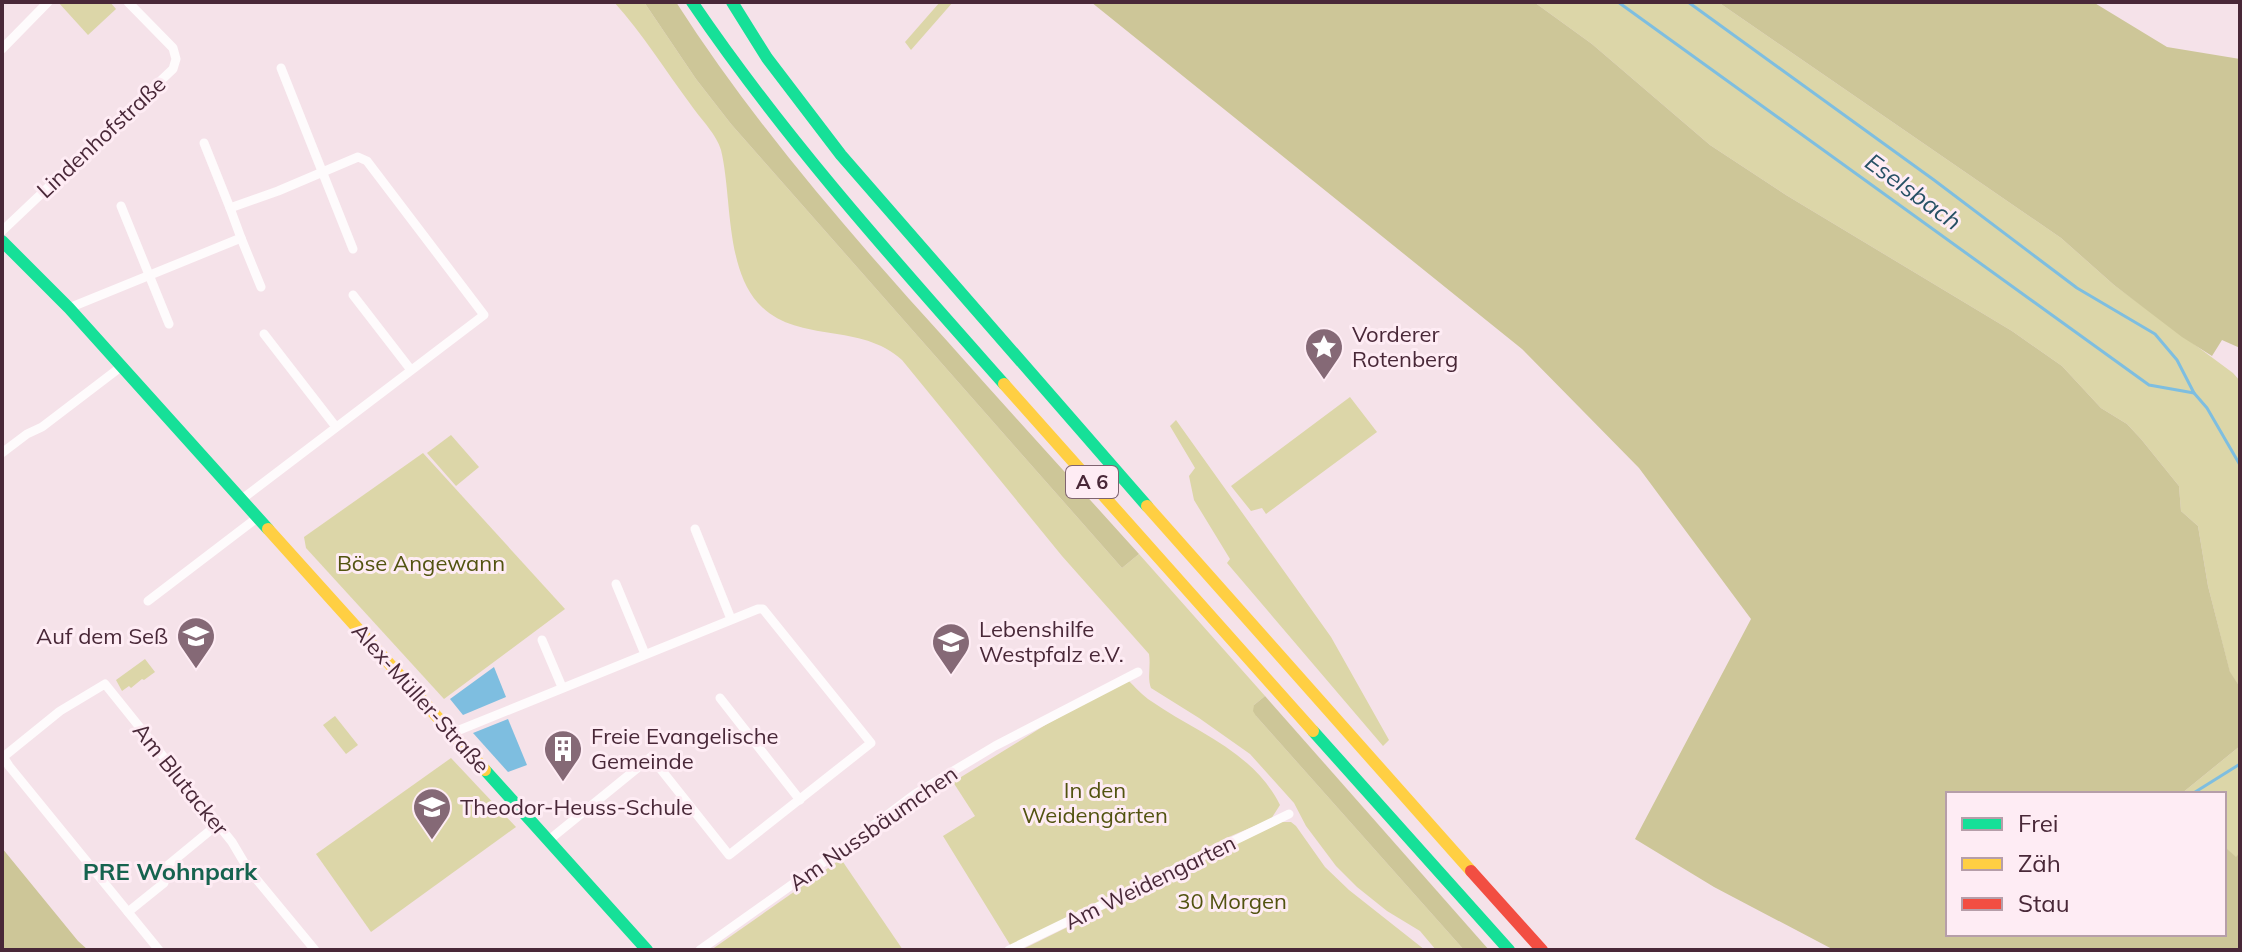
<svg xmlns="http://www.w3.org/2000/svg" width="2242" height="952" font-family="Mulish,sans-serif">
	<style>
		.green { fill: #dcd6a8 }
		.forest { fill: #cdc698 }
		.water { fill: #7ebee0 }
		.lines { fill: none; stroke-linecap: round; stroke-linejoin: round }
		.stream { stroke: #7ebee0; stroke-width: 3 }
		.street { stroke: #fefbfc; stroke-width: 9 }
		.fast { stroke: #16e098; stroke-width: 12 }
		.slow { stroke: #ffcf43; stroke-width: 12 }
		.jam { stroke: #f24e42; stroke-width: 12 }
		.labels { text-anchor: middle; stroke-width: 6; stroke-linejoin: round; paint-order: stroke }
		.shield { fill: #feecf4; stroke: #7f6370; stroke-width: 2 }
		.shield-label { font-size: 20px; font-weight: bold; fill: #492838 }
		.street-label { font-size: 22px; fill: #492838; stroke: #feecf4 }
		.poi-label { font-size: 22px; fill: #492838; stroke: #feecf4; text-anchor: start }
		.park-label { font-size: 22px; fill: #525310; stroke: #feecf4 }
		.water-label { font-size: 24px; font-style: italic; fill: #275165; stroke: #feecf4 }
		.neighbourhood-label { font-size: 24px; font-weight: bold; fill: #16634f; stroke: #feecf4 }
	</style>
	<rect width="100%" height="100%" fill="#f5e2e9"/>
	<g class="green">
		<path d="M58,2H110L116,9L88,35Z"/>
		<path d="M614,2H644L696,79L731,124L1122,568L1139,554L1265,696L1254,705L1256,716L1464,950H1436L1420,931L1387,911L1357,887L1336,866L1306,826L1294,803L1250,754L1199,718L1151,688C1147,678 1151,666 1149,654L1062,556L902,360C859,321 796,345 758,303C725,266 732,196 721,150C717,135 700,118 691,105C665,70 643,34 614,2Z"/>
		<path d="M940,2H953L911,50L905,42Z"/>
		<path d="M1534,2H1718L2061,238L2114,285L2233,373L2240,381V687L2230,673L2208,586L2198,526L2181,511L2179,486L2141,439L2127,424L2101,408L2062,366L2012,331L1786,195L1710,145L1592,44Z"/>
		<path d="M1350,397L1377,432L1266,514L1262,508L1251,511L1231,486Z"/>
		<path d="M1176,420L1331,637L1389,740L1383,746L1227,563L1230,559L1194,500L1189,476L1195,468L1170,426Z"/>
		<path d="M451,435L479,467L456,486L427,453Z"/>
		<path d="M423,453L565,609L444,699L306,548L304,537Z"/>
		<path d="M145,659L155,672L144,680L142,679L131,688L129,686L122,691L116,680Z"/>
		<path d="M1128,680C1135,687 1143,696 1151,701C1197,733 1253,751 1280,805L1271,819L1224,839L1012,948L943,836L975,816L953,782L1047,724Z"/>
		<path d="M335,716L358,745L346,754L323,725Z"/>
		<path d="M2240,746V852L2236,858L2224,846V794H2181Z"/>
		<path d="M451,758L516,827L371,932L316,854Z"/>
		<path d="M1281,822H1291L1296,826L1325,867L1349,890L1425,950H1021Z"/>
		<path d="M841,859L903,950H711Z"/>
	</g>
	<g class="forest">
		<path d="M644,2H676C755,125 850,234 948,342C1011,413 1075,483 1139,554L1122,568L731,124L696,79Z"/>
		<path d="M1091,2H1534L1592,44L1710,145L1786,195L2012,331L2062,366L2101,408L2127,424L2141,439L2179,486L2181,511L2198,526L2208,586L2230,672L2240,687V746L2181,794H1948V934H2224V846L2236,857L2240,852V950H1834L1714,887L1635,839L1751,619L1639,468L1522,349Z"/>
		<path d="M1718,2H2093L2167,47L2240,59V348L2222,340L2212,356L2182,337L2114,285L2061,238Z"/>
		<path d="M1265,696L1489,950H1464L1256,716L1253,711L1254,705Z"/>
		<path d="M2,848L78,941L88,950H2Z"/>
	</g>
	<g class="water">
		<path d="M494,667L506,697L463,715L450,699Z"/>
		<path d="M508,719L527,765L508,772L473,733Z"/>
	</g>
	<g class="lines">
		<g class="stream">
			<path d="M1618,2L2149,385L2194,393"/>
			<path d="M1688,2L1934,180L2077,288L2155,334L2177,360L2194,393L2207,408L2240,465"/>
			<path d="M2192,794L2240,764"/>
		</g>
		<g class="street">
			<path d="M2,49L48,2"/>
			<path d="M281,68L353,249"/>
			<path d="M204,143L230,208"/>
			<path d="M121,206L169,324"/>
			<path d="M2,231L173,69L176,59L173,48L128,2"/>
			<path d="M241,238L261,287"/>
			<path d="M353,295L411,370"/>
			<path d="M69,308L241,238L230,208L278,191L358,157L367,161L484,315L242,499"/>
			<path d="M264,334L336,427"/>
			<path d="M2,453L27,434L42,427L122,366"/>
			<path d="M695,529L731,619"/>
			<path d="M616,584L645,654"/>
			<path d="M148,601L258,517"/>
			<path d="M542,640L562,687"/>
			<path d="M720,698L800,800"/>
			<path d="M452,733L758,609H763L871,743L729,855L651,757L549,840"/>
			<path d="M2,755L9,766L159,950"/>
			<path d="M2,758L60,711L105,684L232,842L248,869L315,950"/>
			<path d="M128,912L164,883L167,866L218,824"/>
			<path d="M700,950L842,849L915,794L995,746L1138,672"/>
			<path d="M1009,950L1289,814"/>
		</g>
		<g class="fast">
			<path d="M692,2C785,139 895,261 1004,384"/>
			<path d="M732,2L767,58L841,155L1147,506"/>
			<path d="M2,241L69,308L268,529"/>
			<path d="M1313,731L1509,950"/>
			<path d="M485,770L647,950"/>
		</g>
		<g class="slow">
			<path d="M1004,384L1313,731"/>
			<path d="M1147,506L1471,871"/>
			<path d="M268,529L485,770"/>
		</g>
		<path class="jam" d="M1471,871L1542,950"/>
	</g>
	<defs>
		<g id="sight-pin" transform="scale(2)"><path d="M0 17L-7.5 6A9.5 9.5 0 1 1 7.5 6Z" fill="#856976" stroke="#feecf4"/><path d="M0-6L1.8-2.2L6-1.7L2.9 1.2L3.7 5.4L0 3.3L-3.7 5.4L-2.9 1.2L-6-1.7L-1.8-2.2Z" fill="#fff"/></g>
		<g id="school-pin" transform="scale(2)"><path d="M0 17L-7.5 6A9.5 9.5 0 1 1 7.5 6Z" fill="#856976" stroke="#feecf4"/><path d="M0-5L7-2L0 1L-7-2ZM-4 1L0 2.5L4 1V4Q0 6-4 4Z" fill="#fff"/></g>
		<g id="building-pin" transform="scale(2)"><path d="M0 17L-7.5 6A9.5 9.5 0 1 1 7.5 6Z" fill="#856976" stroke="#feecf4"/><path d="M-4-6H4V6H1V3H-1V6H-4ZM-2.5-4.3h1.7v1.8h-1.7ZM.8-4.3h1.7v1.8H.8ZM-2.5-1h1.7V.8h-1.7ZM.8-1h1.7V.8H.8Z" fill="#fff"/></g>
	</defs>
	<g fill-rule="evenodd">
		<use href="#sight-pin" x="1324" y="347"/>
		<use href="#school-pin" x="196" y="636"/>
		<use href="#school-pin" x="951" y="642"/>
		<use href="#building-pin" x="563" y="749"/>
		<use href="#school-pin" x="432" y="807"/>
	</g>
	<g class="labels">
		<rect class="shield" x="1066" y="466" width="52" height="32" rx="6"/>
		<g class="shield-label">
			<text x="1092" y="489">A 6</text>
		</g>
		<g class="street-label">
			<text transform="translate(101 137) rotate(-43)" y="8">Lindenhofstraße</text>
			<text transform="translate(421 698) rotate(48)" y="8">Alex-Müller-Straße</text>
			<text transform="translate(181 779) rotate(51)" y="8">Am Blutacker</text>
			<text transform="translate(873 828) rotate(-35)" y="8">Am Nussbäumchen</text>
			<text transform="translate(1150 882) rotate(-26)" y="8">Am Weidengarten</text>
		</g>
		<g class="poi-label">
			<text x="1352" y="342">Vorderer<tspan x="1352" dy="25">Rotenberg</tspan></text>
			<text x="979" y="637">Lebenshilfe<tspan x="979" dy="25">Westpfalz e.V.</tspan></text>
			<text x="168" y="644" text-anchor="end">Auf dem Seß</text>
			<text x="591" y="744">Freie Evangelische<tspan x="591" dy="25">Gemeinde</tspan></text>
			<text x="460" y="815">Theodor-Heuss-Schule</text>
		</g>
		<g class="park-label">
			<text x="421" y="571">Böse Angewann</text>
			<text x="1095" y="798">In den<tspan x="1095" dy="25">Weidengärten</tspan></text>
			<text x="1232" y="909">30 Morgen</text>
		</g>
		<g class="water-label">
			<text transform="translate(1913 192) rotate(36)" y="8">Eselsbach</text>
		</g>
		<g class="neighbourhood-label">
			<text x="170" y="880">PRE Wohnpark</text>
		</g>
	</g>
	<rect width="2242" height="952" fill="none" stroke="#492838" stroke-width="8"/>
	<rect x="1946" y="792" width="280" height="144" fill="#feecf4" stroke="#b69ea9" stroke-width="2"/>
	<rect x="1962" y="818" width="40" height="12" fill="#16e098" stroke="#b69ea9" stroke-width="2"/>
	<text x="2018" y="832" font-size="24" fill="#492838">Frei</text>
	<rect x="1962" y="858" width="40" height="12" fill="#ffcf43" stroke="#b69ea9" stroke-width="2"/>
	<text x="2018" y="872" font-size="24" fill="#492838">Zäh</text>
	<rect x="1962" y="898" width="40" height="12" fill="#f24e42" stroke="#b69ea9" stroke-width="2"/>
	<text x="2018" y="912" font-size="24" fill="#492838">Stau</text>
</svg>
